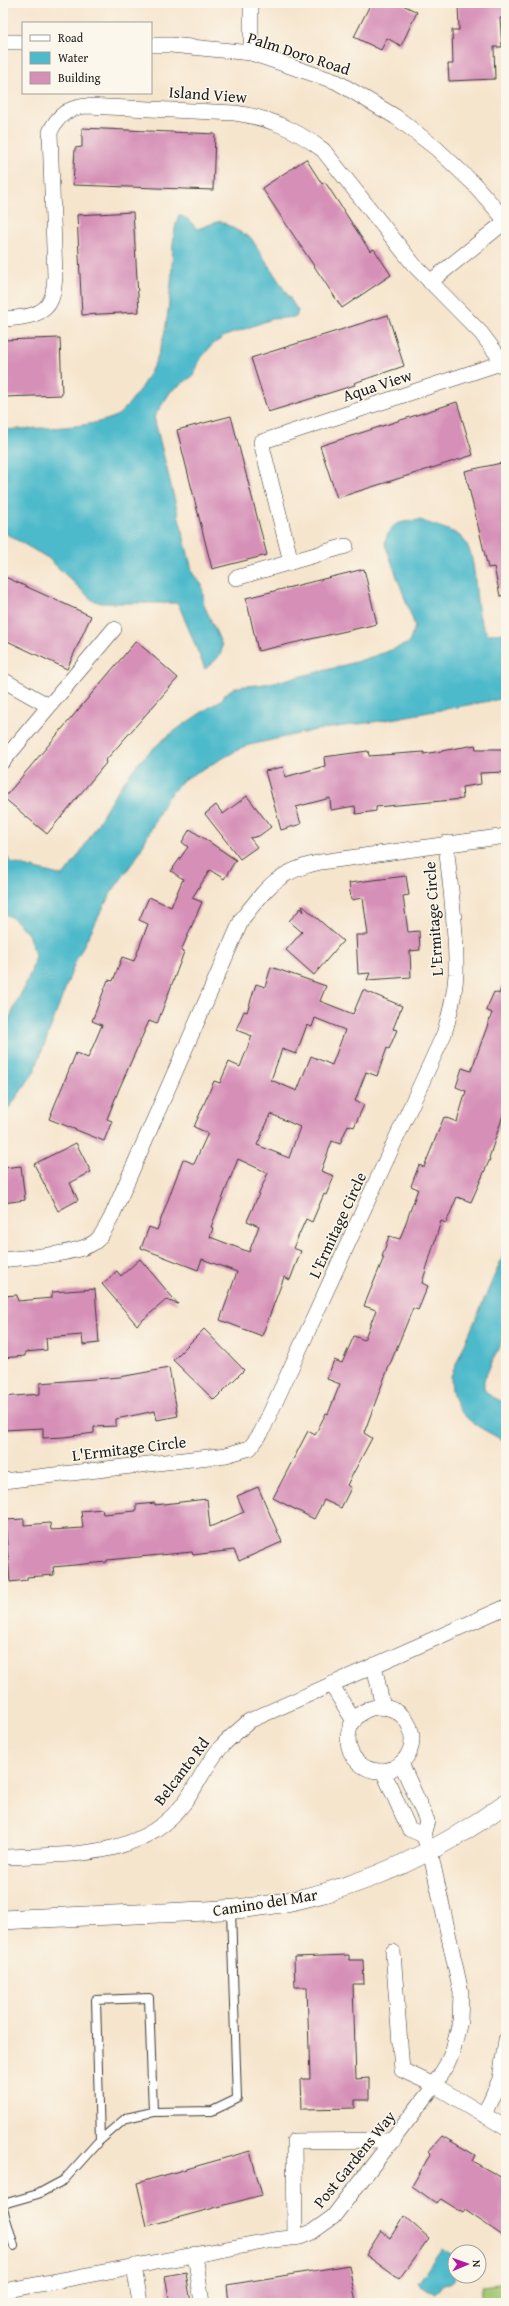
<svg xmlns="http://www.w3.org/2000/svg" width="509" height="2306" font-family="'Gentium Book Plus',serif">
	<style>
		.green { fill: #a4c974; stroke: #607248 }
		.water { fill: #4ebacb; stroke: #356b74 }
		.building { fill: #d68fb7; fill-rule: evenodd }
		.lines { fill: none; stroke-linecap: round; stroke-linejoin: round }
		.service-casing { stroke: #3d3a37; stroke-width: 10 }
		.minor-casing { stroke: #3d3a37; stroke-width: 16 }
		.tertiary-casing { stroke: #3d3a37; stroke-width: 20 }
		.service { stroke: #fff; stroke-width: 8 }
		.minor { stroke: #fff; stroke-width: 15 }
		.tertiary { stroke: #fff; stroke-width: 19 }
		.labels { text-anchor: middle; stroke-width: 3; stroke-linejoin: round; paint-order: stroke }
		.street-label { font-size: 16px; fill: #1c1c1c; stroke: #fbf7ec }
	</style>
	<rect width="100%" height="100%" fill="#fbf7ec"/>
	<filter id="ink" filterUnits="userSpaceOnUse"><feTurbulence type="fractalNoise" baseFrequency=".025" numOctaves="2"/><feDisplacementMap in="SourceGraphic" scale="8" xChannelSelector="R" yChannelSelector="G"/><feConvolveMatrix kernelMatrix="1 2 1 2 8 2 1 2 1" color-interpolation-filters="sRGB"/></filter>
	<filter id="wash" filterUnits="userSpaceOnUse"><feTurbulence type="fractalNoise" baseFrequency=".012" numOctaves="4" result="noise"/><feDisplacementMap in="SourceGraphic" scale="16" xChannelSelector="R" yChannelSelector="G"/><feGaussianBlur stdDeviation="0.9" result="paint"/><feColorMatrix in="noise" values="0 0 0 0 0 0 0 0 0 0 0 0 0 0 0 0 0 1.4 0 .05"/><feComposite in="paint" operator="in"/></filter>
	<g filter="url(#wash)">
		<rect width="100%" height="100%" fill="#f6e5cd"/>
		<path class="green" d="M506,2283V2303H483L481,2286Z"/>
		<g class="water">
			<path d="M179,215L189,220L197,229L220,221L251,238L298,311L296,317L272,319L225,336L212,345L201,358L193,376L171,391L154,417L193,574L202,585L204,605L222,645C223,657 213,662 205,669L178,603H101L92,600L48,558L3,532V430C39,427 78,430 112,418C121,415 128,405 134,397C164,357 166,332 171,284C173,263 171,233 179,215Z"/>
			<path d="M420,520C432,525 450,529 460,536C483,554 469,619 489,634L506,633V698L380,721L316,730L245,746L183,780L166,799L138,855L111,893L76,960L34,1072L3,1117V1032L31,972L35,955L28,934L14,919L3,913V853L13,863L63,876C91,843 107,800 135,767C158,740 191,719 221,700C225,695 228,690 235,688C244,685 255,686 265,684C313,674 364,662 409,643L415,626L385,544C389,522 399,522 420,520Z"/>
			<path d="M506,1249V1331L484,1380V1389L492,1397L506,1403V1442C474,1424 451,1417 451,1376Z"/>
			<path d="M443,2248L455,2257L452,2268L456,2276L455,2280L451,2283L443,2284L435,2294L418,2283Z"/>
		</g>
		<g id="blocks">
			<g class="building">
				<path d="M371,3H399L417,12L401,46L387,38L381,50L354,37Z"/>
				<path d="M458,3H506V18H500L502,47H494L495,79L449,81L448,64H453L452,30H459Z"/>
				<path d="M82,128L215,134L213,190L73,185L75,148L82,147Z"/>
				<path d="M306,159L322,184L325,182L370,251L374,249L391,275L342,308L262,188Z"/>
				<path d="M133,212L139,312L82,315L77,215Z"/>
				<path d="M388,315L404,366L354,383L355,385L268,412L251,358Z"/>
				<path d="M60,338L62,395L3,397V340Z"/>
				<path d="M457,402L473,455L337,498L320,446Z"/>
				<path d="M231,416L267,555L212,569L177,430Z"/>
				<path d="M506,462V595L500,596L494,567L488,568L465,471Z"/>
				<path d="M364,569L377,624L258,651L246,598Z"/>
				<path d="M3,576L91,616L67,669L3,639Z"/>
				<path d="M136,641L178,678L105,761L106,763L47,834L4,798Z"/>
				<path d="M475,745L476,749H506V772L480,773L481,784L462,787L463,799L376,807V811L356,814L355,806L331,810L330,798L296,807L301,824L281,830L265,771L283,767L285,777L325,766L324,757L368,751L369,756L424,752V754Z"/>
				<path d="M247,796L271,827L259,836L250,838L257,847L240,859L205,814L216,805L223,814Z"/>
				<path d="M190,829L236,860L224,879L210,870L192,898L202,902L181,951L184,952L157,1024L149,1021L119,1089L107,1119L112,1121L104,1141L49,1119L76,1053L88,1058L102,1025L92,1021L108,980L113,981L122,957L134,961L148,924L139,920L149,897L171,907L183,879L171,871L188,847L182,842Z"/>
				<path d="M406,876L409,895L403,896L408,932L419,931L420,950L410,951L411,977L367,980L370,973L358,974L356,935H368L363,898L351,900L349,883Z"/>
				<path d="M302,905L343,941L314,975L286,950L302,932L289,921L301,908L304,912Z"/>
				<path d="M271,967L326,986L320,1001L353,1014L363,990L402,1006L393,1029L397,1030L389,1049L387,1048L377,1076L366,1072L355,1101L364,1105L354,1127L348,1125L340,1144L332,1141L321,1171L334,1176L326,1195L324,1194L312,1222L306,1219L293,1248L301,1251L290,1280L284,1277L262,1336L220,1320L237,1272L202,1259L198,1270L141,1248L149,1227L157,1230L183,1159L194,1164L208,1133L194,1127L214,1081L220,1083L229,1062L240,1067L252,1036L236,1030L244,1011L247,1012L256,984L265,987ZM315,1018L345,1030L332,1065L311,1056L297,1091L271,1080L282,1049L296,1054L307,1025L312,1027ZM271,1114L300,1127L289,1158L257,1145ZM238,1159L268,1173L247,1221L259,1226L249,1252L210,1237L213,1228L211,1227Z"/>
				<path d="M504,980L506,1106L489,1158L490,1159L471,1202L457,1197L446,1223L441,1221L422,1283L428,1286L418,1310L413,1308L384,1379L364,1433L372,1438L347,1485L351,1488L341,1508L324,1500L314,1519L273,1498L308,1431L315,1435L326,1413L328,1414L340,1384L327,1379L334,1360L342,1363L354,1336L364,1340L376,1310L364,1306L384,1257H382L389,1236L400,1239L418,1189L411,1186L419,1165L424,1167L444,1117L457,1122L466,1091L456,1087L462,1068L471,1071L492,1013L486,1010L494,992L499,994Z"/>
				<path d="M76,1143L91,1172L70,1183L78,1200L58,1211L34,1164Z"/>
				<path d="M21,1166L25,1200L3,1203V1168Z"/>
				<path d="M140,1259L178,1304L166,1300L137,1325L102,1284L117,1271L121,1276Z"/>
				<path d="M95,1289L99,1343L83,1345L82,1335L46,1338L47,1350L25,1352V1356L3,1358V1296L17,1295L18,1301L52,1298V1292Z"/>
				<path d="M204,1329L244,1370L214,1400L173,1360Z"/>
				<path d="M169,1368L178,1416L157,1420L155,1411L116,1419V1426L94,1427V1433L64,1437L43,1438V1428L3,1430V1397L40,1394V1383L120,1377Z"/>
				<path d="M258,1487L282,1542L239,1561L234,1550L193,1555L192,1552L107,1560V1562L53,1567L54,1575L27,1577V1580L10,1582L5,1520L24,1519V1525L50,1523L51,1530L83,1528L81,1511L102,1509L103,1514L136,1511V1505L155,1503V1505L207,1499L210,1527L244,1512L237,1496Z"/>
				<path d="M349,1955V1960H363L364,1984H353L356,2079L369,2078V2100H355V2108L302,2109L301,2079H310L307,1987H295L294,1957Z"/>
				<path d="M442,2136L475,2155L472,2161L506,2180V2238L465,2210L463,2213L441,2199L436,2203L412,2186L431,2153L429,2151Z"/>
				<path d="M250,2151L262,2195L147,2226L137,2183Z"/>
				<path d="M404,2216L429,2238L399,2279L366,2255L381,2231L390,2238Z"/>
				<path d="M349,2265L356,2303H229L227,2285Z"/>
				<path d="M186,2272L191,2303H170L165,2276Z"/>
			</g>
		</g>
	</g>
	<g filter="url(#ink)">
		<use href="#blocks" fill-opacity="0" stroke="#3d3a37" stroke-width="1"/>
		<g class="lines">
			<g class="service-casing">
				<g id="service">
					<path d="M100,2140L96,2000L149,1998L153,2112"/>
					<path d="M3,2204L38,2194L64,2180L98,2142L126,2118L153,2112L212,2111L237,2099L231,1910"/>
					<path d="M3,2209L14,2246"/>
				</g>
			</g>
			<g class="minor-casing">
				<g id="minor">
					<path d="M251,3V53"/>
					<path d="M3,42H23"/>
					<path d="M151,45H171L251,53L337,82L396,117L437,149L474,184L506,221"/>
					<path d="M430,282L506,221"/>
					<path d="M3,319C19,318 45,317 51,299C54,293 54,284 55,277L50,132C58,115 68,108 86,106L235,113C270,118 295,129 323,150L414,265L481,333L506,366"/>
					<path d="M291,562L261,442L504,362"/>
					<path d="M236,578L346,546"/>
					<path d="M3,680L49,706"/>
					<path d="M3,761L114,629"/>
					<path d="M3,1260C25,1257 79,1255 96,1241C102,1236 107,1225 111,1218L242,919C268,886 278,871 321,862L506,836"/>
					<path d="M3,1481L226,1455L250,1448L261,1433L444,1034C450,1014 455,994 456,974C457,931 450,886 446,843"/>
					<path d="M374,1665L383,1708"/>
					<path d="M331,1684L354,1721"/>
					<circle cx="380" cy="1739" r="32"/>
					<path d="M383,1771L409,1829L423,1835"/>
					<path d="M3,1857C68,1854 141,1860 185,1802C198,1784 207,1762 222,1746C230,1737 240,1730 249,1721L506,1607"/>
					<path d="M393,1952L402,2070L434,2085L506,2128"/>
					<path d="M484,2115L500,2079L506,2040"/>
					<path d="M295,2238L294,2141L394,2140"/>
					<path d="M195,2254L202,2303"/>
					<path d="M134,2266L140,2303"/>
					<path d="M3,2291L273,2240L300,2237L312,2232L333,2217L431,2090L447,2064L453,2050L460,2021L461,1992L430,1851L423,1835L427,1821L401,1763"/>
				</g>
			</g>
			<g class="tertiary-casing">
				<path id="tertiary" d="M3,1920C55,1917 108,1915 160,1913C206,1911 251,1910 296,1900C373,1883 443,1849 506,1803"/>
			</g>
			<use href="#service" class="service"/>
			<use href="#minor" class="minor"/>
			<use href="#tertiary" class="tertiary"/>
		</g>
	</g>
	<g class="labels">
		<g class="street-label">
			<text transform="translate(299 53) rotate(18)" y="6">Palm Doro Road</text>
			<text transform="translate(208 94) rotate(4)" y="6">Island View</text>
			<text transform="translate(377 385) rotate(-18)" y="6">Aqua View</text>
			<text transform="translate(433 919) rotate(-94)" y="6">L'Ermitage Circle</text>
			<text transform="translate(337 1225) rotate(-65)" y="6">L'Ermitage Circle</text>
			<text transform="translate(129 1448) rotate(-7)" y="6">L'Ermitage Circle</text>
			<text transform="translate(181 1771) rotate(-53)" y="6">Belcanto Rd</text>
			<text transform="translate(265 1902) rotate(-9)" y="6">Camino del Mar</text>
			<text transform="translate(354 2159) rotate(-51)" y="6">Post Gardens Way</text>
		</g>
	</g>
	<rect width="509" height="2306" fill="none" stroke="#fbf7ec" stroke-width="16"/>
	<rect x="22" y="22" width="130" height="72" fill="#fbf7ec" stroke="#a29f99"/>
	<rect x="30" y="35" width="20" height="6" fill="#ffffff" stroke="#a29f99"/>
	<text x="58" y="42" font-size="12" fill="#1c1c1c">Road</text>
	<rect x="30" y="52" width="20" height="12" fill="#4ebacb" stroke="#a29f99"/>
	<text x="58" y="62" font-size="12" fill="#1c1c1c">Water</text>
	<rect x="30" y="72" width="20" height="12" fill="#d68fb7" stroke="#a29f99"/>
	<text x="58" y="82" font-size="12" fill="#1c1c1c">Building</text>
	<g transform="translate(467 2264) rotate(88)"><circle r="19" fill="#fbf7ec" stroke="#a29f99"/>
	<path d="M0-3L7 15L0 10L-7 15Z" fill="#b5179e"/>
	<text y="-6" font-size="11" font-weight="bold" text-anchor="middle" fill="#1c1c1c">N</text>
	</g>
</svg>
